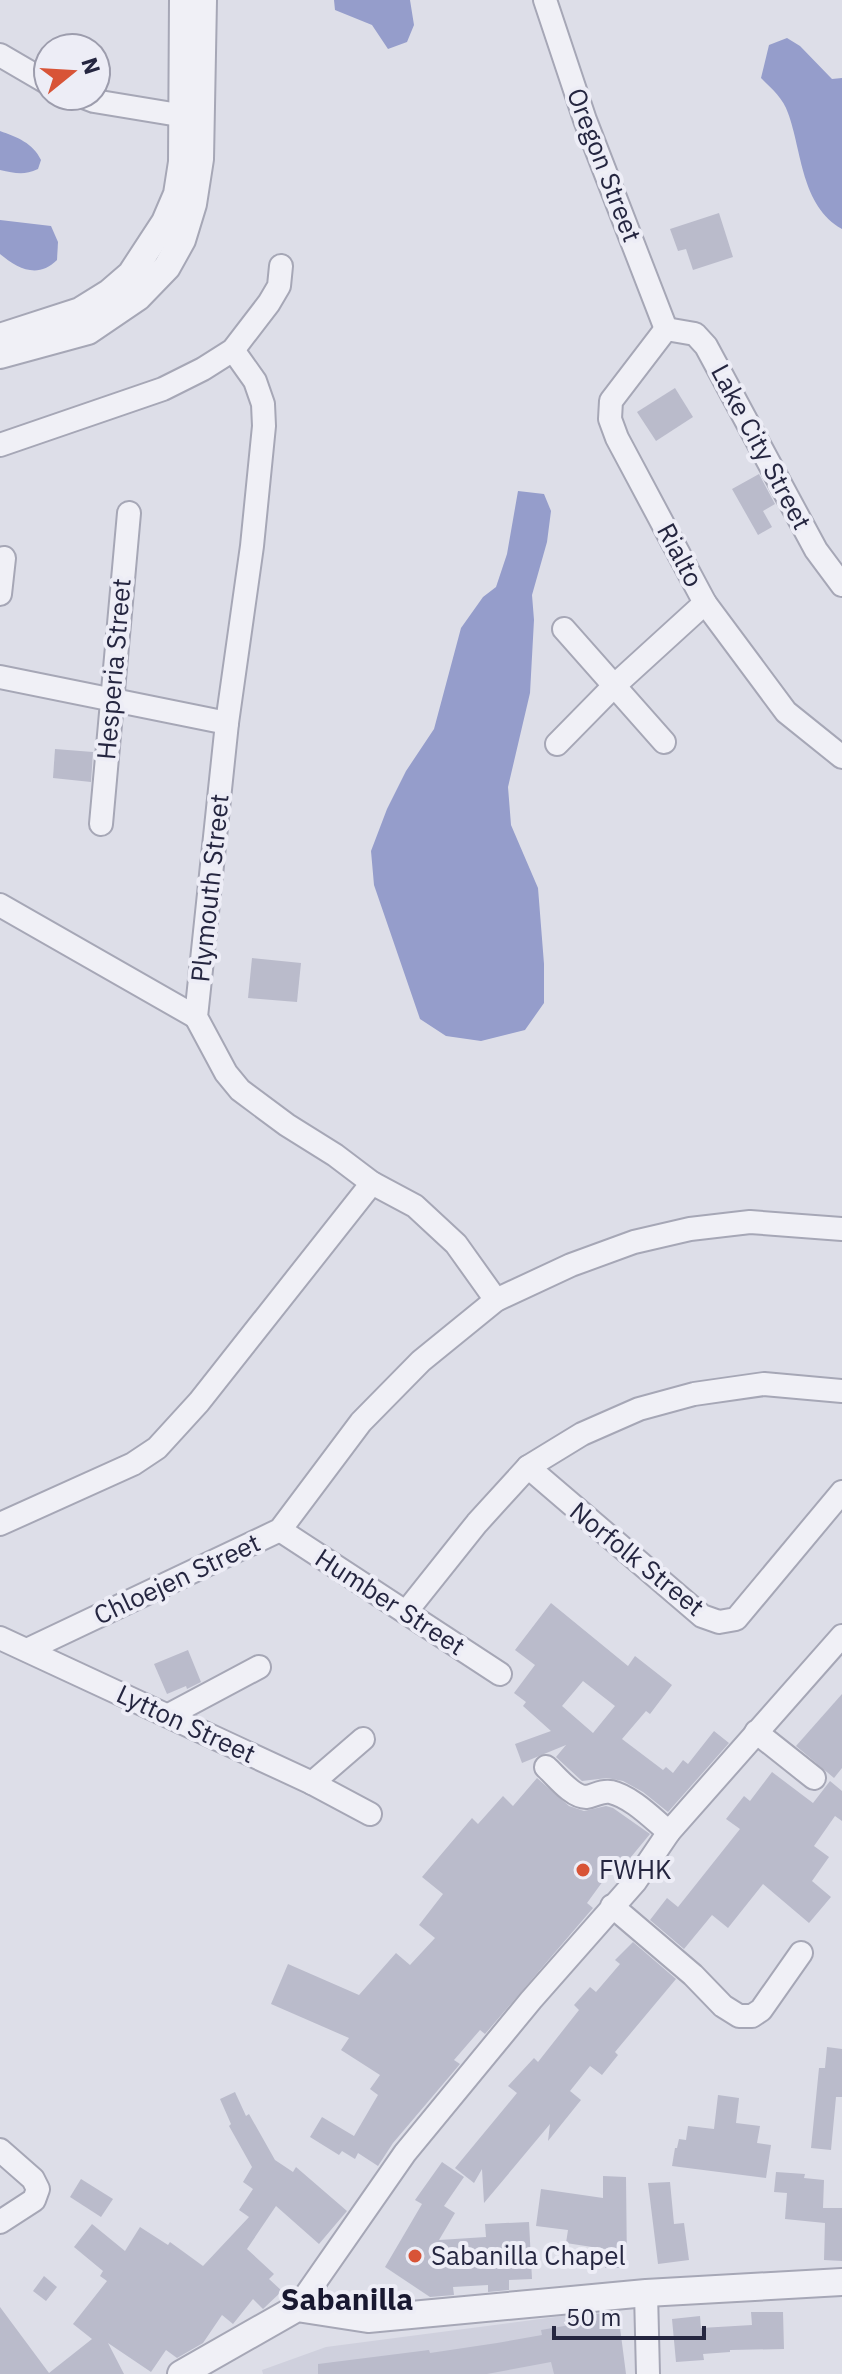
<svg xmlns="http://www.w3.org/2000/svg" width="842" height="2374" font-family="'IBM Plex Sans',sans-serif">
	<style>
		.built { fill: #cfd0dd }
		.water { fill: #959dcb }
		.building { fill: #babbcb; fill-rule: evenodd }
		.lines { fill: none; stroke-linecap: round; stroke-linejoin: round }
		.minor-casing { stroke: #a6a7b6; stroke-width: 26 }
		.tertiary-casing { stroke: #a6a7b6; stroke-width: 30 }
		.minor { stroke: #f0f0f6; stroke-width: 22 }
		.tertiary { stroke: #f0f0f6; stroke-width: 26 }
		.poi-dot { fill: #d85437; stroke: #ededf6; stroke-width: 3 }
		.labels { text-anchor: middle; stroke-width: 8; stroke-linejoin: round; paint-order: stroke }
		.street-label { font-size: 26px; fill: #252640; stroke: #ededf6 }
		.poi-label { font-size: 26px; fill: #252640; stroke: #ededf6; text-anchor: start }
		.quarter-label { font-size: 30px; font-weight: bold; fill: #181830; stroke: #ededf6 }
	</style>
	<rect width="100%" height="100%" fill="#dddee8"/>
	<path class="built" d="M578,2314L585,2374H263L262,2370L326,2347Z"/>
	<g class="water">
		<path d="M334,0H410L414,25L407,42L388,49L372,25L335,10Z"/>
		<path d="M787,38L800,46L832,79L842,78V229C801,206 802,151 788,113C783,98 772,89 761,78L769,45Z"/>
		<path d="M0,131C17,137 33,143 41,160L38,169C23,176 15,173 0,170Z"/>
		<path d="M0,220L51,226L58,242L57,260C38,279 18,269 0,254Z"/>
		<path d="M518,491L544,494L551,511L547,542L532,595L534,620L530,693L508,787L511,825L538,888L544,964V1003L525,1030L481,1041L446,1036L420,1019L374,885L371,851L387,809L406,771L434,729L461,628L483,597L496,587L507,554Z"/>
	</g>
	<g class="building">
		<path d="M719,213L733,257L693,270L686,249L678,251L670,229Z"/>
		<path d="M675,388L693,417L656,441L637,412Z"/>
		<path d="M759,474L775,504L763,511L772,527L758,535L732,489Z"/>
		<path d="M55,749L93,752L91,782L53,778Z"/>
		<path d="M252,958L301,963L297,1002L248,998Z"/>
		<path d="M551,1603L628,1666L635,1656L672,1685L650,1714L646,1711L622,1739L663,1770L666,1767L673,1773L683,1760L688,1764L714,1731L729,1743L668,1812L643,1792L623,1781L607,1778L582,1781L556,1757L566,1745L522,1763L515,1744L551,1731L523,1706L526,1702L514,1693L535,1665L515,1650ZM583,1681L615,1706L593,1733L562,1706Z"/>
		<path d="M188,1650L201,1682L187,1689L186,1686L167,1694L154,1664Z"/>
		<path d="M842,1694V1768L834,1778L796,1746Z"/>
		<path d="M772,1772L813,1803L830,1781L842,1791V1821L835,1816L814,1846L829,1857L812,1881L831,1897L809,1923L763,1884L728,1928L712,1915L684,1949L650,1920L667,1898L678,1907L740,1829L726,1819L744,1796L750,1801Z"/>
		<path d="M537,1778L569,1806L584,1811L606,1806L613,1808L650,1834L631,1857L634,1859L623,1874L614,1866L587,1903L593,1908L485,2034L480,2030L454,2060L460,2064L393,2143L378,2166L358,2153L355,2159L342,2151L339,2155L310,2137L322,2117L354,2136L378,2095L370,2089L380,2075L341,2050L349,2038L271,2004L288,1964L359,1995L396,1953L410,1965L435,1938L419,1925L443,1894L422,1877L472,1818L478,1824L503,1796L513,1806Z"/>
		<path d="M633,1942L676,1979L615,2052L618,2055L602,2075L590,2066L570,2091L581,2100L548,2141L550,2124L484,2203L482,2169L474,2183L455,2168L517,2093L508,2086L534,2058L538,2062L579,2010L574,2005L590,1987L596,1992L620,1964L615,1960Z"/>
		<path d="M827,2047L842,2049V2097H836L831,2150L811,2148L819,2068H825Z"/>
		<path d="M235,2092L246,2116L249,2114L275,2160L293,2172L296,2167L347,2211L319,2244L276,2206L247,2249L274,2274L269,2279L282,2291L263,2309L253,2299L233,2324L222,2315L203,2343L177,2358L166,2350L151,2372L108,2343L124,2374H0V2307L49,2373L92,2339L73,2324L107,2281L100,2276L103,2271L74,2247L92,2224L125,2251L140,2227L168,2245L170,2242L203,2266L249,2217L239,2210L253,2189L243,2182L252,2167L229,2126L231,2124L220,2099Z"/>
		<path d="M718,2095L739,2098L736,2123L760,2126L757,2143L771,2145L766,2178L672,2166L675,2148H677L679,2139L686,2140L688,2126L714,2129Z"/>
		<path d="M442,2162L464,2177L444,2206L455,2213L439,2240L486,2237L485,2224L529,2222L532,2279L509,2280V2290L488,2292V2285L453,2287L454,2295L430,2297L385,2267L422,2204L415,2200Z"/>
		<path d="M776,2172L805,2174L804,2178L824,2180L823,2208H842V2261L824,2260L825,2223L785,2219L787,2193L774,2192Z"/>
		<path d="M603,2176L626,2177L627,2268H605V2249L566,2243L568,2230L536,2226L541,2189L603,2198Z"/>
		<path d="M81,2179L113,2199L101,2217L70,2197Z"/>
		<path d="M670,2182L674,2224L684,2223L689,2260L658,2264L648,2183Z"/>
		<path d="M44,2276L57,2287L46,2301L33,2291Z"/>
		<path d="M618,2312L626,2374H554L551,2362L487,2374H318V2364L429,2350L430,2353L497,2343L542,2335L541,2330L593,2321L592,2314Z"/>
		<path d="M751,2312H783L784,2349L730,2350V2352L703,2354L704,2360L676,2362L672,2319L700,2316L701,2328L752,2325Z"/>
	</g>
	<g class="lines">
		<g class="minor-casing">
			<g id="minor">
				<path d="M545,0L585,120L666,329"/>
				<path d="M0,55L48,83"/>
				<path d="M81,96L94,101L197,118"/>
				<path d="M666,329L611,401L610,419L617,438L705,603L786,712L842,757"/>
				<path d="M666,329L695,334L706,346L816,550L842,585"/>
				<path d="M233,350L255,381L263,404L264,426L252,546L227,723L196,1017L226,1073L240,1090L287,1125L335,1155L372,1183L415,1206L456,1244L496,1300"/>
				<path d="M0,445L163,389L203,369L233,350L269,303L279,286L281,266"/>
				<path d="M0,594L4,558"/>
				<path d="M564,629L664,742"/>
				<path d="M0,677L227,723"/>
				<path d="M557,744L614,686L705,603"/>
				<path d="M101,824L129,513"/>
				<path d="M0,905L196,1017"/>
				<path d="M528,1467L702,1616L719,1622L736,1619L842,1492"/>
				<path d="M0,1524L133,1464L157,1448L199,1402L372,1183"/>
				<path d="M280,1530L500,1674"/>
				<path d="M406,1612L477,1523L528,1467L582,1434L639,1409L694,1394L764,1384L842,1391"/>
				<path d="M0,1638L312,1783L370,1814"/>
				<path d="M27,1650L280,1530L361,1422L421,1361L496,1300L571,1265L634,1242L690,1229L750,1222L842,1229"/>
				<path d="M169,1715L259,1667"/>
				<path d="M756,1732L814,1778"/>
				<path d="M546,1767C556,1776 572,1797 586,1797C595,1796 601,1790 611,1792C632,1797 653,1819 669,1832"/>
				<path d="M312,1783L363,1739"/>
				<path d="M612,1906L693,1975L723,2006L739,2016H752L761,2010L801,1953"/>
				<path d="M0,2150L33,2179L38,2189L34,2200L0,2222"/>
				<path d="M646,2293L648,2374"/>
				<path d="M297,2308L405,2153L531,2000L635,1882L669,1832L842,1636"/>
			</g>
		</g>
		<g class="tertiary-casing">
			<g id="tertiary">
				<path d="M0,337L80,311L109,293L131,274L165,222L177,194L182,162L183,0"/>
				<path d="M0,355L88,331L138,297L167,267L182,240L193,204L200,159L203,0"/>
				<path d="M181,2374L297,2308L368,2319L646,2293L842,2282"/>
			</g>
		</g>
		<use href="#minor" class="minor"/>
		<use href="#tertiary" class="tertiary"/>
	</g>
	<g class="poi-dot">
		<circle cx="583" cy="1870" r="8"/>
		<circle cx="415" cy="2256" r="8"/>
	</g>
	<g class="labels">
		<g class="street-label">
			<text transform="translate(604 165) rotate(69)" y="9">Oregon Street</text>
			<text transform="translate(761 447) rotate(62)" y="9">Lake City Street</text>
			<text transform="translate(680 555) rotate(62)" y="9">Rialto</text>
			<text transform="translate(114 669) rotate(-85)" y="9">Hesperia Street</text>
			<text transform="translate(210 888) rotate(-84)" y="9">Plymouth Street</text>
			<text transform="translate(637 1559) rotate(39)" y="9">Norfolk Street</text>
			<text transform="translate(177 1579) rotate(-25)" y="9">Chloejen Street</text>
			<text transform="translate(390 1602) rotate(33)" y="9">Humber Street</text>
			<text transform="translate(186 1724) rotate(25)" y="9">Lytton Street</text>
		</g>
		<g class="poi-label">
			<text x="599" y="1879">FWHK</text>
			<text x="431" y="2265">Sabanilla Chapel</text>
		</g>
		<g class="quarter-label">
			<text x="347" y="2310">Sabanilla</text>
		</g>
	</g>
	<g transform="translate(72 72) rotate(72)"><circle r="38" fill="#ededf6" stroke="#9d9dad" stroke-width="2"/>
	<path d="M0-6L14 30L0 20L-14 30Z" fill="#d85437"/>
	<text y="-12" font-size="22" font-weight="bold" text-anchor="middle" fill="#252640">N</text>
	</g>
	<path d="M554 2326v12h150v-12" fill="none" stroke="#252640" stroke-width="4"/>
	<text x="566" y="2326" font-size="24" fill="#252640" stroke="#ededf6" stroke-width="6" paint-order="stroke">50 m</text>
</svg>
